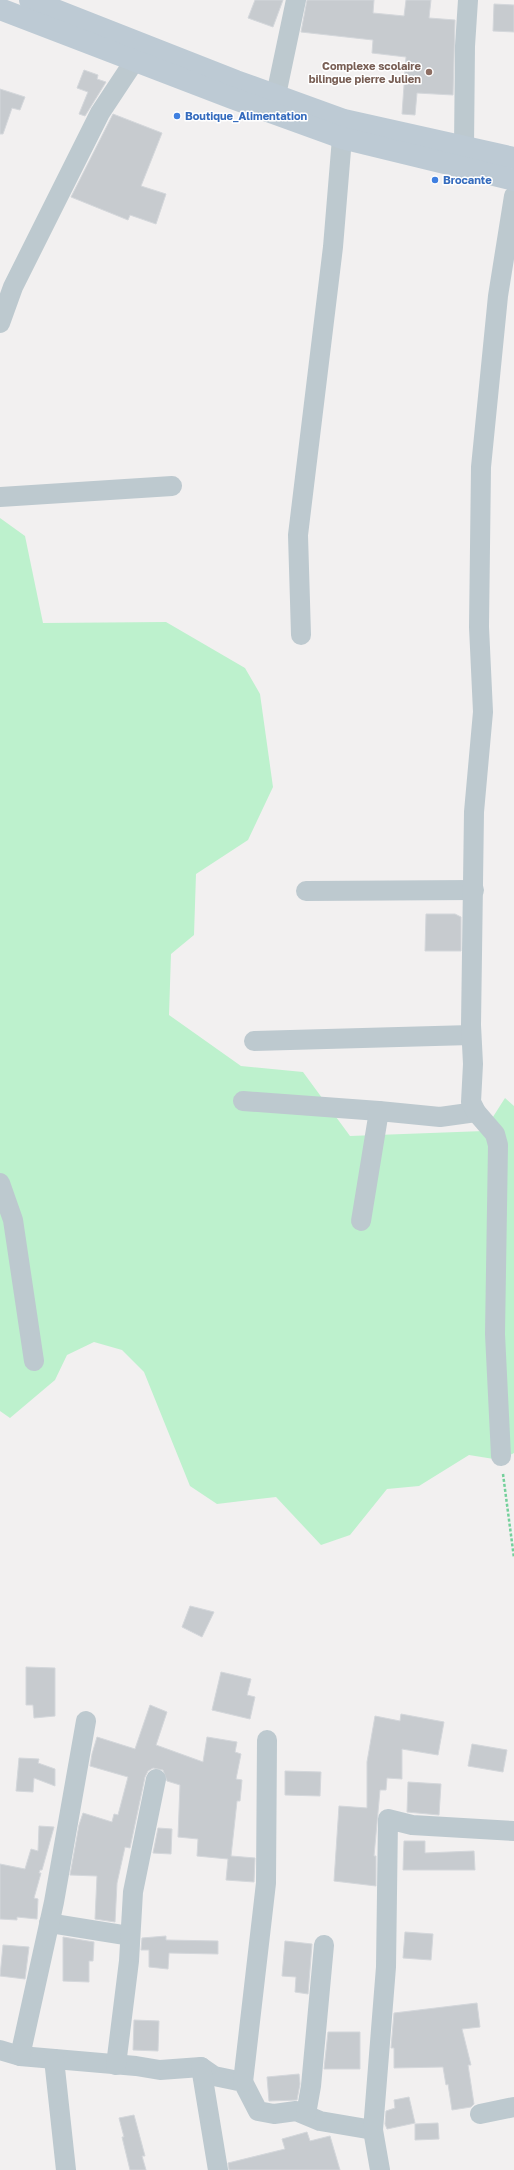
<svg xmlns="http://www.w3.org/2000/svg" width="514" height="2170" font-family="'Golos Text',sans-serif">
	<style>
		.green { fill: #bdf1cd }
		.building { fill: #c7cbcf; stroke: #d4d7db }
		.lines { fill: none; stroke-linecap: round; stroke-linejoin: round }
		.path { stroke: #74d09b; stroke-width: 2.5; stroke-dasharray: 3 2; stroke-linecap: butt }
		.street { stroke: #bdc9cf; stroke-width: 20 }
		.secondary { stroke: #bdcad4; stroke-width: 22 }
		.education-dot { fill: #8d6e63; stroke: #fff; stroke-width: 1.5 }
		.shop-dot { fill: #3f7fe0; stroke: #fff; stroke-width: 1.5 }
		.labels { text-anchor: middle; stroke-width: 3; stroke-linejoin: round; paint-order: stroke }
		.education-label { font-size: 11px; font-weight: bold; fill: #785e54; stroke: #fff; text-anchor: end }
		.shop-label { font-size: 11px; font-weight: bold; fill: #366cbe; stroke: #fff; text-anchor: start }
	</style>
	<rect width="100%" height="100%" fill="#f2f0f0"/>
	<path class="green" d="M0,518L25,536L43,623L166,622L245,668L260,694L273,787L248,840L196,874L194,935L171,954L169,1015L241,1066L303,1072L350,1136L484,1131L505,1098L514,1106V1453L500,1460L469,1455L419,1486L387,1489L350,1535L321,1545L276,1497L217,1504L190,1486L144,1372L122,1350L94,1342L67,1355L55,1380L10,1418L0,1411Z"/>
	<g class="building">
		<path d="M255,0H283L273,27L248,18Z"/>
		<path d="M307,0H374L373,13L404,16L406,0H431L429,18L455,20L453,95L417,93L415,115L402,114L406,57L372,53L373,40L301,32Z"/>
		<path d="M494,4L514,5V32L493,31Z"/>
		<path d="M84,70L98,75L97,79L106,82L85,116L79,114L88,92L77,88Z"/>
		<path d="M0,89L25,97L20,110L12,108L3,134H0Z"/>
		<path d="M113,114L162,133L141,186L166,194L156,224L130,215L128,220L71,197Z"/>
		<path d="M426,914H455L461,917V951H425Z"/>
		<path d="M190,1606L214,1612L202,1637L182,1627Z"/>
		<path d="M26,1667L55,1668V1716L34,1718L33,1705H26Z"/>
		<path d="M221,1672L251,1679L247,1695L255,1697L250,1719L212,1710Z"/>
		<path d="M150,1705L167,1712L156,1745L203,1762L207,1737L237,1742L235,1752L241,1754L236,1779L242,1780L240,1801H237L231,1856L255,1858L254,1882L226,1880L228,1859L197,1856L198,1839L178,1837L180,1785L167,1781L163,1770L153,1768L148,1771L145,1777L130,1848L125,1847L117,1883L115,1922L95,1919L97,1876L70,1875L79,1825L83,1813L112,1822L114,1814L118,1815L128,1777L90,1766L92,1754L97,1737L135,1749Z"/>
		<path d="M401,1714L444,1722L438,1755L402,1749V1779L387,1778L386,1790H380L374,1856H376V1886L334,1881L339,1806L367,1808V1762L375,1716L400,1721Z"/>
		<path d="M472,1744L507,1750L503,1772L468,1766Z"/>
		<path d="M19,1758L39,1759L38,1763L55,1769V1786L34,1778L33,1792L16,1791Z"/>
		<path d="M285,1771L321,1772L320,1796L285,1795Z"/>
		<path d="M408,1782L441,1784L439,1815L407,1812Z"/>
		<path d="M39,1826L54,1827L42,1870H40L39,1873H41L34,1898L38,1899L37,1919L17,1917V1920L0,1919V1864L25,1869L31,1849L38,1851Z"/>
		<path d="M158,1828L172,1829L171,1854L153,1853Z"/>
		<path d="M404,1841H425V1853L474,1851L475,1870H403Z"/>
		<path d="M405,1932L433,1934L431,1960L403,1958Z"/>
		<path d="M166,1936V1940L218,1941V1954L169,1953L168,1969L149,1967V1950H141L142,1938Z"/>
		<path d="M63,1937L94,1942L93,1961H89V1982L63,1981Z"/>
		<path d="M285,1941L312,1944L308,1994L295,1992L296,1977L282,1976Z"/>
		<path d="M3,1945L29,1947L25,1979L0,1976Z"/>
		<path d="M477,2003L480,2027L462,2029L471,2065H468L474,2104L471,2107L452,2110L448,2084L446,2085L443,2067L394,2068V2048H391L394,2013Z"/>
		<path d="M134,2020L159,2021L158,2051L133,2050Z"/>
		<path d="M328,2032H360V2069H324Z"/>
		<path d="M299,2074L300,2084L297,2100L269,2101L267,2077Z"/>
		<path d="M409,2097L415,2123L387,2129L385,2124L386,2111L395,2108L394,2100Z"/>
		<path d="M134,2115L145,2156H142L146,2170H130L122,2137H124L119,2118Z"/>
		<path d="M438,2123L439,2139L415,2140V2124Z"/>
		<path d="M307,2132L310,2141L330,2136L340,2170H229L228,2163L285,2149L282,2139Z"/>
	</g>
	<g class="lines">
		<path class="path" d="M503,1474L514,1558"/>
		<g class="street">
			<path d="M276,95L296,0"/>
			<path d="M464,147L465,46L468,0"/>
			<path d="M0,323L13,287L100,113L135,60"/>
			<path d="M0,497L172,486"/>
			<path d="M301,635L298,535L333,247L342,138"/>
			<path d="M306,891L474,890"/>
			<path d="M254,1041L471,1035"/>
			<path d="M243,1101L379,1111"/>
			<path d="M0,1183L13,1220L34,1361"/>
			<path d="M361,1221L379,1111L440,1117L476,1112"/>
			<path d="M501,1456L495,1334L498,1145L495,1134L476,1112L471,1102L473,1064L471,1025L474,812L483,712L479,627L481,467L498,296L514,196"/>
			<path d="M49,1923L130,1936"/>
			<path d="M0,2050L20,2056L136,2066L160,2070L201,2067L214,2076L243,2082L258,2111L274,2114L296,2111L320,2121L373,2130"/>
			<path d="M20,2056L54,1902L86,1721"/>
			<path d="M54,2059L66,2170"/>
			<path d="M116,2065L129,1961L133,1892L156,1779"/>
			<path d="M201,2067L218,2170"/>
			<path d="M243,2082L266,1883L267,1740"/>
			<path d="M306,2114L311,2086L324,1945"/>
			<path d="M480,2114L514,2107"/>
			<path d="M380,2170L373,2130L386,1967L388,1819L412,1825L514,1831"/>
		</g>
		<g class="secondary">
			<path d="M30,0L236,81L344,120L514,158"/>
			<path d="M0,9L232,98L342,138L514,180"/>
		</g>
	</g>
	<circle class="education-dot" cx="429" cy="72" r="4"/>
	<g class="shop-dot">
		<circle cx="177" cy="116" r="4"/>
		<circle cx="435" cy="180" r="4"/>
	</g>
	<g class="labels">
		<g class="education-label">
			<text x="421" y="70">Complexe scolaire<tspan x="421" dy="13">bilingue pierre Julien</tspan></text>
		</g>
		<g class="shop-label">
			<text x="185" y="120">Boutique_Alimentation</text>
			<text x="443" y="184">Brocante</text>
		</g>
	</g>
</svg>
